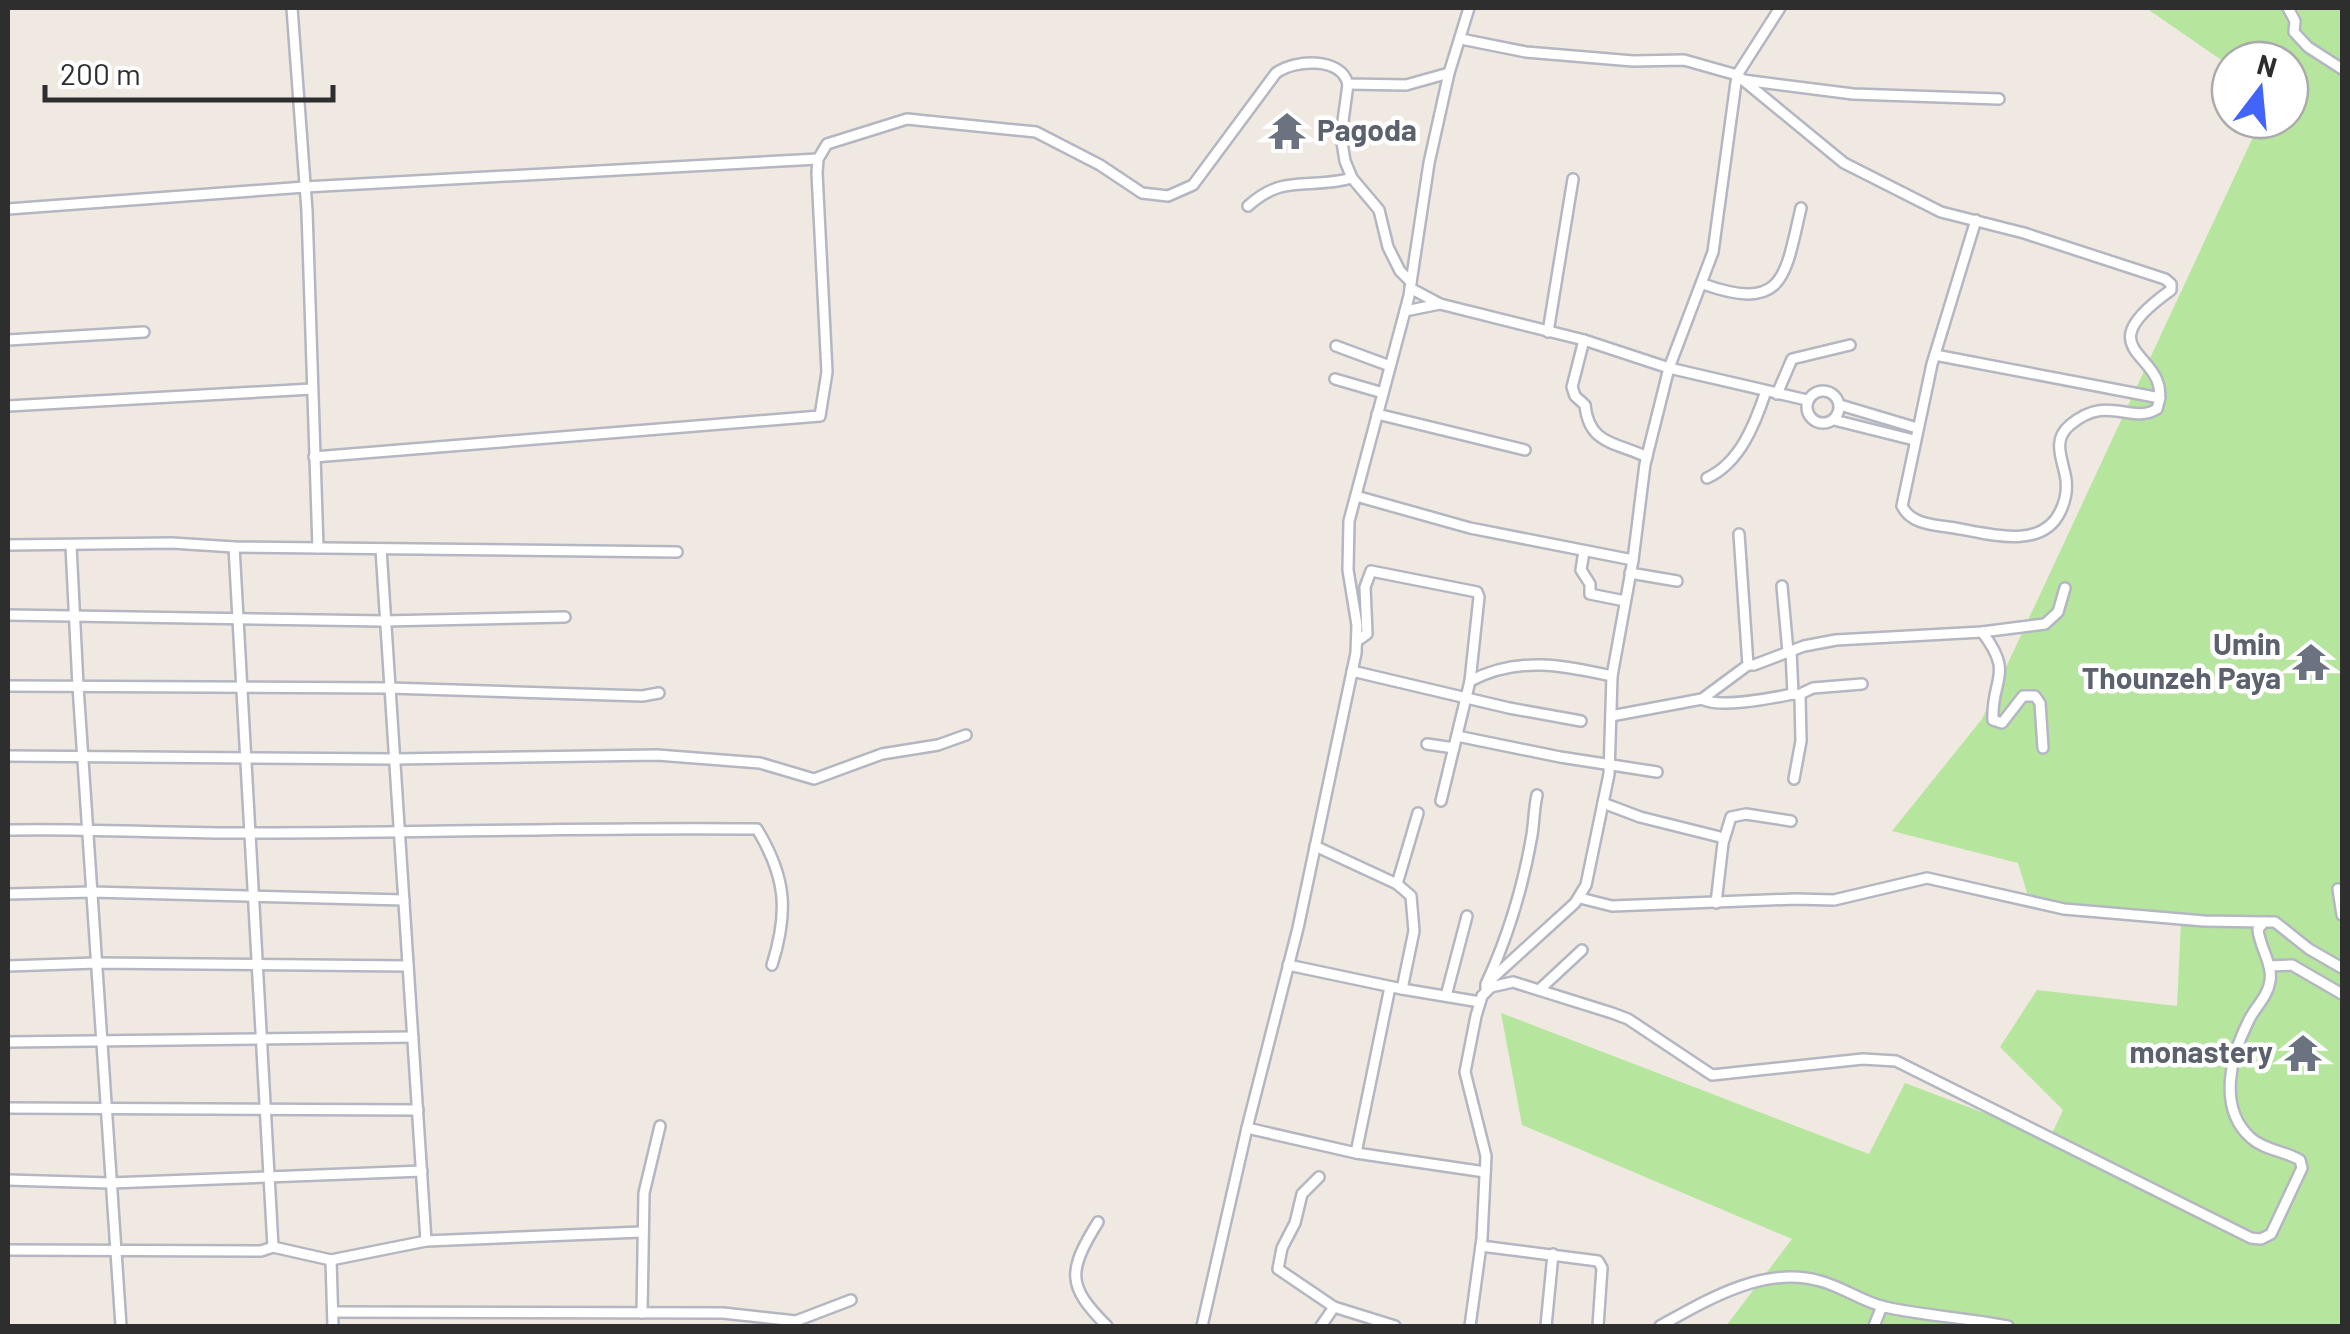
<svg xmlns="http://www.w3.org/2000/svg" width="2350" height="1334" font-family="Barlow,sans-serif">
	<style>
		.green { fill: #b6e59e }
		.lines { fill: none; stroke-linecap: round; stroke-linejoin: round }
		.minor-casing { stroke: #b4b7c1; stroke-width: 14 }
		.minor { stroke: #fff; stroke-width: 9 }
		.labels { text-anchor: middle; stroke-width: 9; stroke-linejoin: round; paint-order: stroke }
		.worship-label { font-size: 30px; font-weight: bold; fill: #5b616d; stroke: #fff; text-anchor: end }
	</style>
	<rect width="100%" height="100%" fill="#efe9e1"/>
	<path class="green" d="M2146,8H2342V1326H1726L1792,1239L1522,1125L1501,1013L1869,1154L1905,1083L2050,1138L2063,1110L2000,1047L2037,990L2177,1006L2181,922L2029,899L2018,863L1892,831L1982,719L2261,120H2290V60H2230V66Z"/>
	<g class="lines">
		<g class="minor-casing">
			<g id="minor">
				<path d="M292,8L307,211L318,548"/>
				<path d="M2288,8L2295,21L2294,32L2308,47L2342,69"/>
				<path d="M1461,39L1526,52L1633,61L1684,60L1737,75L1844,163L1941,212L2024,233L2165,279L2171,284V290C2078,356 2177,351 2157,409C2130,425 2108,393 2070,425C2053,439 2061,456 2065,474C2068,487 2066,500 2060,512C2042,550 1989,534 1955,528C1936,525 1911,525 1902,506L1932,364L1976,220"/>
				<path d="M1743,80L1853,94L1999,99"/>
				<path d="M1348,84L1341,136L1345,161L1352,178L1379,210L1388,247L1400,271L1411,282"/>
				<path d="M1248,206C1284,173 1308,190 1352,178"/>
				<path d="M8,209L305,187L818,159"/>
				<path d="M1703,284C1785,313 1785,276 1801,208"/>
				<path d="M1410,288L1440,304L1584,340L1669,368L1807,400"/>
				<path d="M1405,311L1440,304"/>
				<path d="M1548,332L1573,179"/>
				<path d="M8,340L144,332"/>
				<path d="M1584,340L1572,387L1575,396L1585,405C1589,445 1616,442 1647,457"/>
				<path d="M1336,346L1390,366"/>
				<path d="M1935,355L2160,398"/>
				<path d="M1335,379L1383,393"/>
				<circle cx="1823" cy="407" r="16"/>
				<path d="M1777,394L1792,359L1850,345"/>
				<path d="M1840,405L1917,428"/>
				<path d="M8,406L312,389"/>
				<path d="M1377,414L1525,450"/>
				<path d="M1834,420L1914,440"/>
				<path d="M314,457L820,416L827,372L817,173L818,159L827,144L907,119L1036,132L1100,165L1142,193L1168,196L1193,185L1276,73C1295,59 1341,57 1348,84L1406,85L1449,73"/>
				<path d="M1707,478C1740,463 1755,424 1766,391"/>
				<path d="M1356,496L1470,528L1633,560"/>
				<path d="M1739,534L1748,665"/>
				<path d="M8,545L172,543L234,547L677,552"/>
				<path d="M71,546L78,686L121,1326"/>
				<path d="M234,547L273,1247"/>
				<path d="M381,549L426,1241"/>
				<path d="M1584,551L1581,570L1590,584V594L1625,601"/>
				<path d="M1630,573L1677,581"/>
				<path d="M1782,586L1788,652"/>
				<path d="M8,615L384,621L565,617"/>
				<path d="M1982,632C2015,675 1991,678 1993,720L2002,723L2023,696H2035L2040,703L2043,748"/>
				<path d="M1357,641L1367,634L1365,587L1371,571L1477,592L1479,597L1470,681L1441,801"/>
				<path d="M1791,651L1793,694"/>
				<path d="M1352,671L1509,708L1581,721"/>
				<path d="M1470,681C1518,656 1562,665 1612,676"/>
				<path d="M8,686L389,688L642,696L659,693"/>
				<path d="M1798,695L1813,688L1862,684"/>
				<path d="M1702,699C1719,709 1772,698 1793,694L1800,696L1801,741L1794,779"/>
				<path d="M1611,716L1702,699L1748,665H1754L1804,646L1836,640L1982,632L2045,624L2058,612L2065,588"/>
				<path d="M1457,736L1560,757L1657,772"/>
				<path d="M1427,744L1454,748"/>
				<path d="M8,756L394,759L657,755L760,763L814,779L882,754L938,745L966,735"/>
				<path d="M1603,803L1640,817L1724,838"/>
				<path d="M8,830C89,828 170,834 252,833C420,833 588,827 757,829C786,877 789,911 772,965"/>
				<path d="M1315,846L1397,884L1411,896L1414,931L1402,989"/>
				<path d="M1397,884L1418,813"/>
				<path d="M2338,889L2342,915"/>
				<path d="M8,894L92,892L404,900"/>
				<path d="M1580,898L1612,906L1795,899L1834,900L1927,878L2064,909L2204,921L2264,922"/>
				<path d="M1716,903L1723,843L1731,817L1746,814L1791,821"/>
				<path d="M1288,965L1402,989L1480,1002"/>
				<path d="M8,966L96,963L408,966"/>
				<path d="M2269,966L2292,965L2342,994"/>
				<path d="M1487,982C1509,934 1523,887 1532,835C1534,822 1534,808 1537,795"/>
				<path d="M1486,988V984L1575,903L1586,885L1609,774L1612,676L1633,560L1645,464L1669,368L1713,252L1737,75L1780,8"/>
				<path d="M1539,990L1582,950"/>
				<path d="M1446,996L1467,916"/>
				<path d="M8,1042L413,1037"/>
				<path d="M8,1108L418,1110"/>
				<path d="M1247,1128L1356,1153L1485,1172"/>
				<path d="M1356,1153L1390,987"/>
				<path d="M1319,1177L1302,1194L1295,1223L1282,1248L1278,1269L1334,1307L1395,1326"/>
				<path d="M8,1180L110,1183L422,1171"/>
				<path d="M1098,1222C1067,1272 1067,1286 1107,1326"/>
				<path d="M1481,1246L1598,1261L1602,1268L1598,1326"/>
				<path d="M8,1250L261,1251L273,1247L331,1260L426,1241L641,1232"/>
				<path d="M331,1260L333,1326"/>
				<path d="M333,1312L723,1313L796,1321L851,1300"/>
				<path d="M642,1313L644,1193L660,1126"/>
				<path d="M1202,1326L1247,1128L1298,928L1356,653L1357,625L1348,570L1349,521L1409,296L1429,163L1449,73L1469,8"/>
				<path d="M1321,1326L1334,1307"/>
				<path d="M1470,1326L1482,1238L1486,1156L1465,1072L1476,1016L1482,996L1491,987L1513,982L1612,1013L1628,1019L1712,1075L1863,1059L1896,1061L2251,1238L2261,1239L2271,1234L2302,1168L2300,1160C2285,1151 2264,1150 2251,1138C2217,1108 2231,1056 2248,1022C2254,1008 2268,997 2270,981C2273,964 2259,946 2258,929L2264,922H2275L2309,949L2342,968"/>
				<path d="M1546,1326L1553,1254"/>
				<path d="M1660,1326C1707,1300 1764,1265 1820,1281C1843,1287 1863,1302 1885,1307C1926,1316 1968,1318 2008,1326"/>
				<path d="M1874,1326L1882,1306"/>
			</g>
		</g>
		<use href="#minor" class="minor"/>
	</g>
	<defs>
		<g id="temple-bare" transform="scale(3)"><path d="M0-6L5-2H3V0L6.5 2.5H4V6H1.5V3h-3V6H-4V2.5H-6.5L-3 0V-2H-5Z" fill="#6b7280" stroke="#fff" stroke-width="2.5" paint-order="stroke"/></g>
	</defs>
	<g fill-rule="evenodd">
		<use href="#temple-bare" x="1287" y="131"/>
		<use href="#temple-bare" x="2311" y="662"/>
		<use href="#temple-bare" x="2303" y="1053"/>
	</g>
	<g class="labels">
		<g class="worship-label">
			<text x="1317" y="141" text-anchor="start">Pagoda</text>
			<text x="2281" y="655">Umin<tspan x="2281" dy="34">Thounzeh Paya</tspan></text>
			<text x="2273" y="1063">monastery</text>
		</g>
	</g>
	<rect width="2350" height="1334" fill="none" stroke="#2e2e2e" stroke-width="20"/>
	<g transform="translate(2260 90) rotate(16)"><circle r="48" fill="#ffffff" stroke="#ababab" stroke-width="2.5"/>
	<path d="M0-8L18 38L0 25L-18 38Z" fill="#4264fb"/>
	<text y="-15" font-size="28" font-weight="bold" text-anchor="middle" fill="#2e2e2e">N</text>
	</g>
	<path d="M45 85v15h288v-15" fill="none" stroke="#2e2e2e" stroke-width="5"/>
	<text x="60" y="85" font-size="30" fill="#2e2e2e" stroke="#ffffff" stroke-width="8" paint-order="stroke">200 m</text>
</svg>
